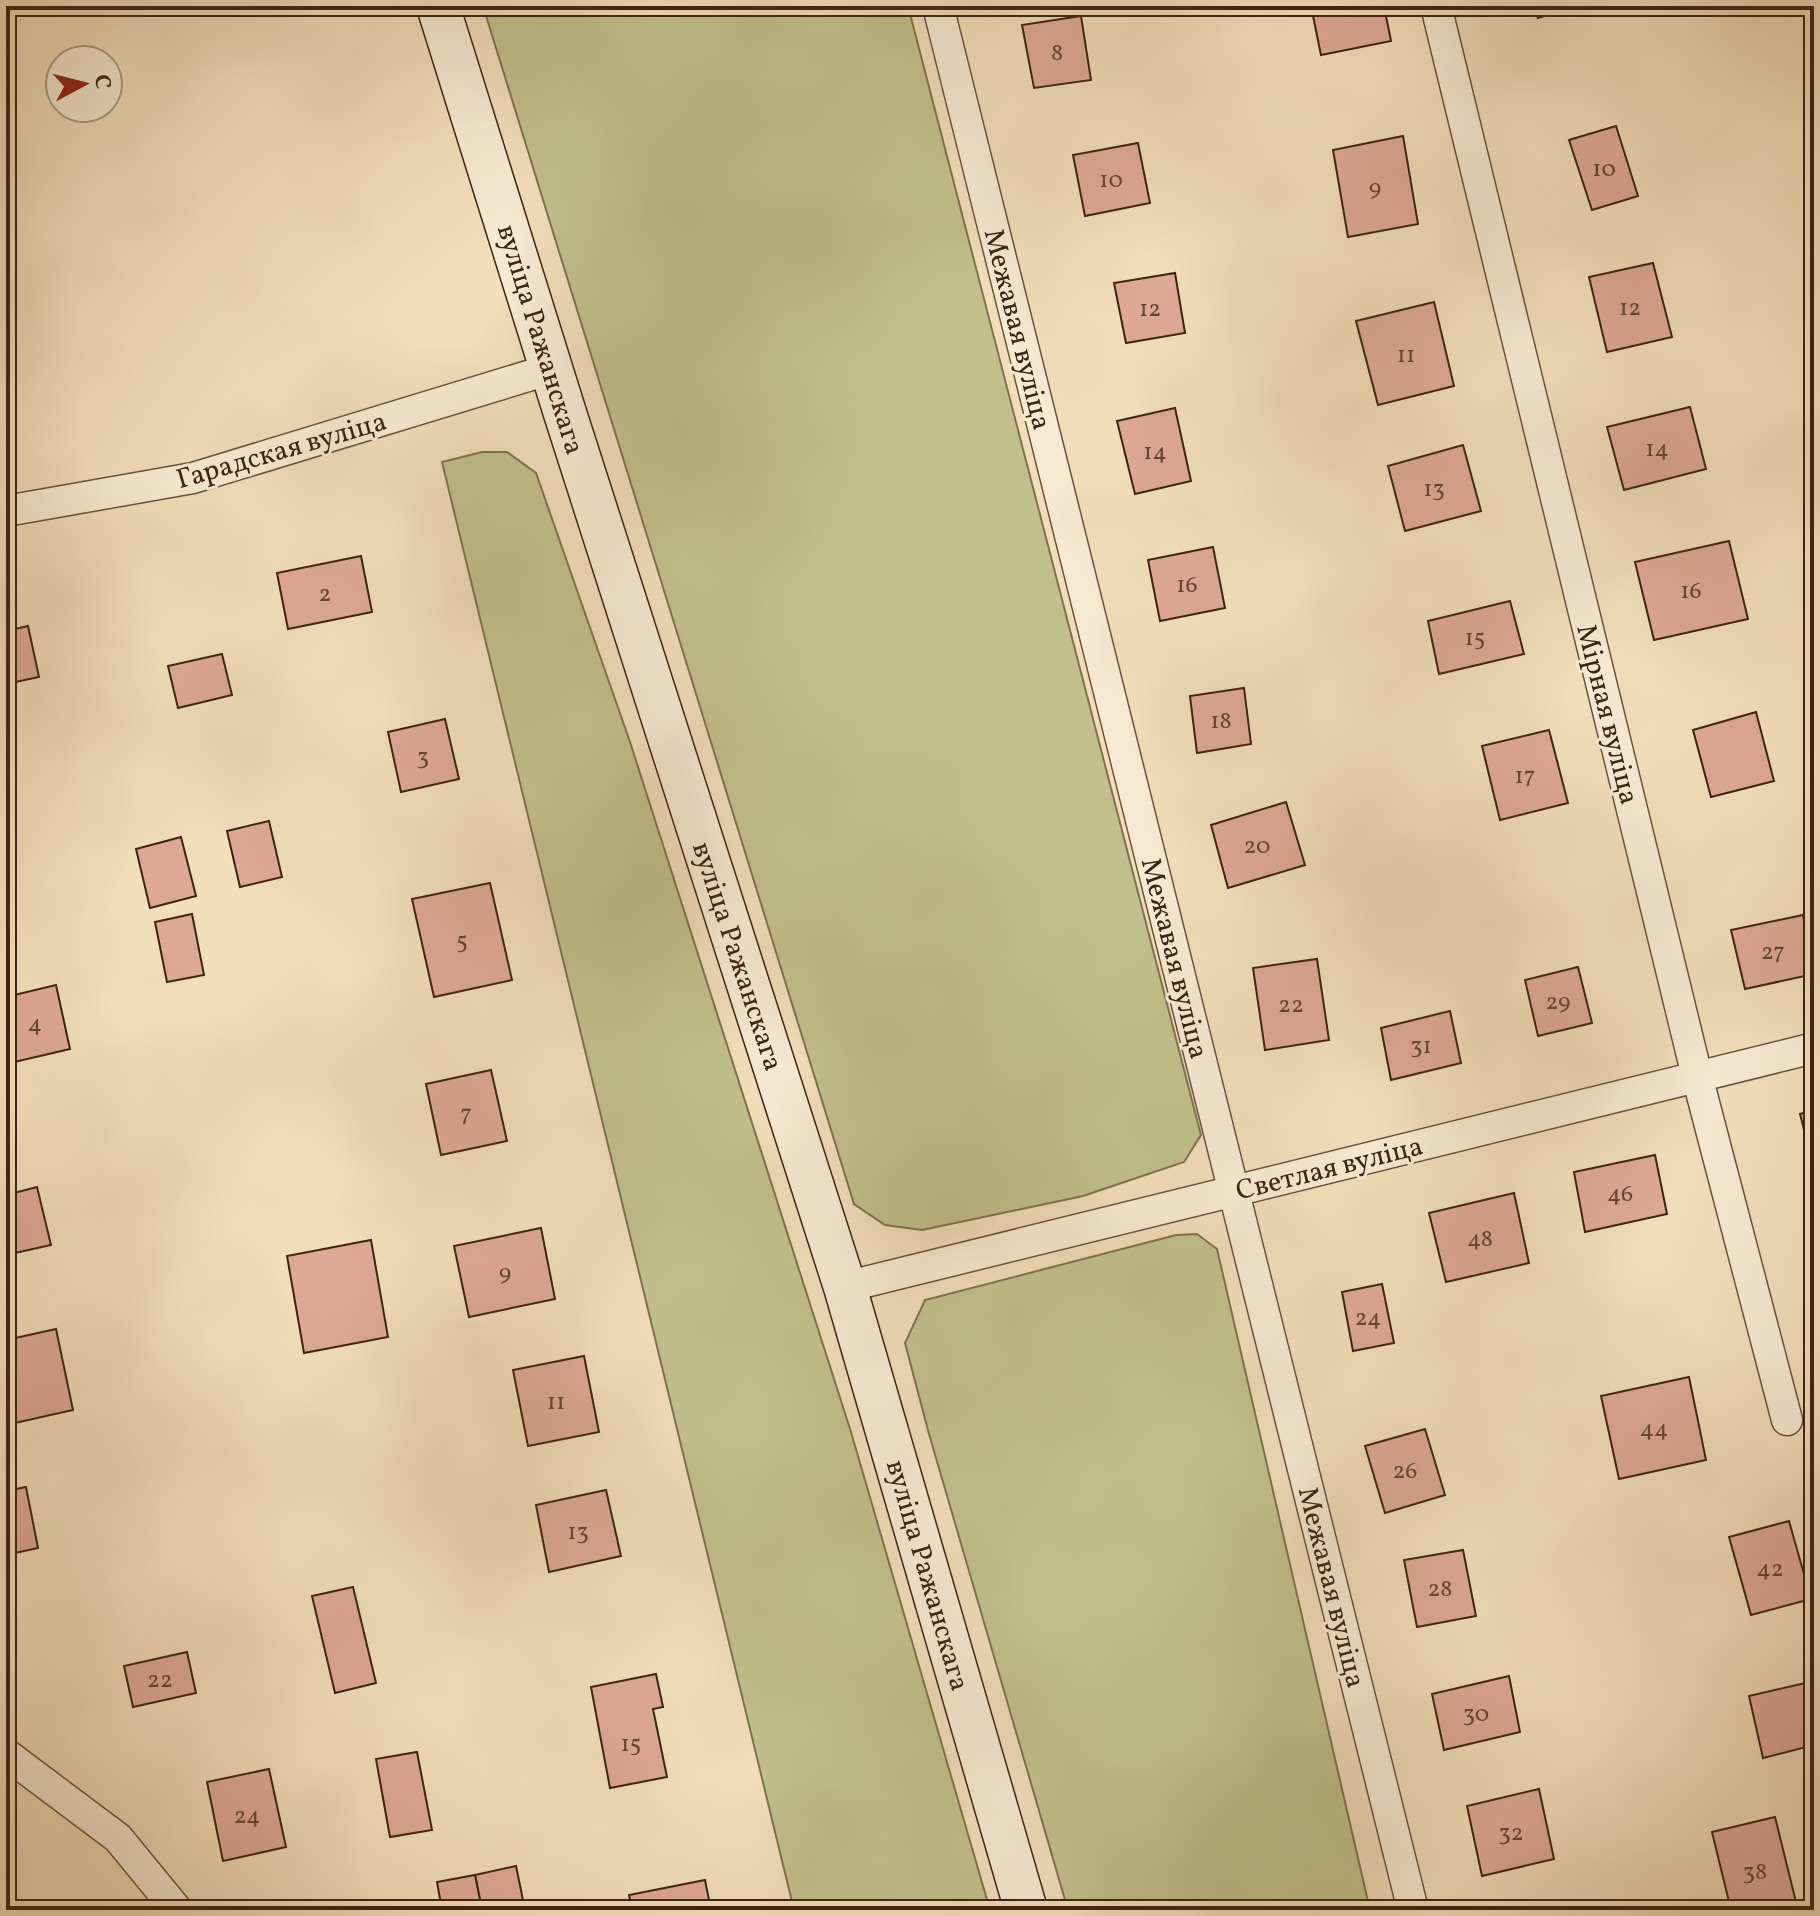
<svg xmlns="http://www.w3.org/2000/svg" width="1820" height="1916" font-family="Vollkorn,serif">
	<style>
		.green { fill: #c1c08c; stroke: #7f7250; stroke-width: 2 }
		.building { fill: #dea896; stroke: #3d2413; stroke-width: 2 }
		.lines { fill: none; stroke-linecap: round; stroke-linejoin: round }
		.street-casing { stroke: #6a523d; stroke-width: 33 }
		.secondary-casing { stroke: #3d2413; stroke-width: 45 }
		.street { stroke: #f7ead3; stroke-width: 30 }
		.secondary { stroke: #f7ead3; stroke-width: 42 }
		.labels { text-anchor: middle; stroke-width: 6; stroke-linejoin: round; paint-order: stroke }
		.number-label { font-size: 24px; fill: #654534 }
		.street-label { font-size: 28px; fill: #3d2413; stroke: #f7ead3 }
	</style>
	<rect width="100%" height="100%" fill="#f2debb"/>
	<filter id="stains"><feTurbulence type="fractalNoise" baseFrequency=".0025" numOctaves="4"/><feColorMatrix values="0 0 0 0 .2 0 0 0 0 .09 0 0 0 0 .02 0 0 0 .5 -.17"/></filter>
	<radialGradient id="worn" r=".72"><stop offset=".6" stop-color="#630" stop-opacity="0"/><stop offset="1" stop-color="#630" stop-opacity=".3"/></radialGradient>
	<g class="green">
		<path d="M483,6H908L1201,1135L1184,1162L1083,1196L922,1230L885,1225L854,1204Z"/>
		<path d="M482,452H507L536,473L630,742L851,1432L990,1910H794L442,462Z"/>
		<path d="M1197,1234L1217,1249L1370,1910H1068L929,1434L905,1343L925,1300L1176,1235Z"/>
	</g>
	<g class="building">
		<path d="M1311,6H1384L1391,41L1321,55Z"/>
		<path d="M1534,6H1578L1538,18Z"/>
		<path d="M1081,16L1091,80L1034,88L1022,25Z"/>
		<path d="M1616,126L1638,196L1592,210L1569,140Z"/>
		<path d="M1403,136L1418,224L1348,237L1333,150Z"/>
		<path d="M1138,143L1150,203L1085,216L1073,155Z"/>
		<path d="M1653,263L1672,337L1607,352L1589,277Z"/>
		<path d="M1175,273L1185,333L1126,343L1114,283Z"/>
		<path d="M1434,302L1454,386L1378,405L1356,321Z"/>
		<path d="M1690,407L1706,469L1624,490L1607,427Z"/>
		<path d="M1175,408L1191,481L1135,494L1117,421Z"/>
		<path d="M1463,445L1481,511L1405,531L1388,466Z"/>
		<path d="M1729,541L1748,619L1654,640L1635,562Z"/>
		<path d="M1213,547L1225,608L1160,621L1148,560Z"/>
		<path d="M361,556L372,612L288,629L277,573Z"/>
		<path d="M1510,601L1524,654L1439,674L1428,621Z"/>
		<path d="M28,626L39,677L6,684V631Z"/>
		<path d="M222,654L232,695L178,708L168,666Z"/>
		<path d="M1244,688L1251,744L1197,753L1190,696Z"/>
		<path d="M1756,712L1774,781L1711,797L1693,730Z"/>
		<path d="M445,719L459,779L401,792L388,732Z"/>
		<path d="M1549,730L1568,803L1500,820L1482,746Z"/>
		<path d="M1286,802L1305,865L1228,888L1211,825Z"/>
		<path d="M269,821L282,877L240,887L227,831Z"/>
		<path d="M181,837L196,896L150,908L136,849Z"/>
		<path d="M490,883L512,980L434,997L412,899Z"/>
		<path d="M192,914L204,975L167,982L155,922Z"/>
		<path d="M1803,915L1814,974L1745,989L1731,930Z"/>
		<path d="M1317,959L1329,1040L1265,1050L1253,968Z"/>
		<path d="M1578,967L1592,1023L1538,1036L1525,980Z"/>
		<path d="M56,985L70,1049L6,1064V997Z"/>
		<path d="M1450,1011L1461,1063L1391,1080L1381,1028Z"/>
		<path d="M491,1070L507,1141L441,1155L426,1084Z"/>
		<path d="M1814,1110V1169L1800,1114Z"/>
		<path d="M1655,1155L1667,1214L1585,1232L1574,1172Z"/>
		<path d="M37,1187L51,1245L6,1255V1195Z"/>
		<path d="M1514,1193L1529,1263L1446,1282L1429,1213Z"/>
		<path d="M541,1228L555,1299L469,1317L454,1246Z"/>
		<path d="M371,1240L388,1337L304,1353L287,1256Z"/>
		<path d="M1382,1284L1394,1343L1353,1351L1342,1292Z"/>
		<path d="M56,1329L73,1410L6,1425V1340Z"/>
		<path d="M584,1356L599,1432L528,1446L513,1370Z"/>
		<path d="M1689,1377L1706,1460L1619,1479L1601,1396Z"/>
		<path d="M1425,1429L1445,1495L1385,1513L1365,1446Z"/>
		<path d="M26,1487L38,1548L6,1555V1491Z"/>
		<path d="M606,1490L621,1556L549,1572L536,1505Z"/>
		<path d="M1789,1521L1811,1599L1751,1615L1729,1537Z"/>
		<path d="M1463,1550L1476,1616L1417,1627L1404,1560Z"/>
		<path d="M353,1587L376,1683L335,1693L312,1596Z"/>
		<path d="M187,1652L196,1693L133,1707L124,1666Z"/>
		<path d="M656,1674L663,1707L653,1709L667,1777L610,1788L591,1687Z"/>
		<path d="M1509,1676L1520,1732L1444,1750L1432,1694Z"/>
		<path d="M1814,1681V1745L1763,1758L1749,1696Z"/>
		<path d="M417,1752L432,1830L390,1837L376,1759Z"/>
		<path d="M269,1769L286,1847L223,1861L207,1782Z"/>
		<path d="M1539,1789L1554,1859L1482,1876L1467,1806Z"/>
		<path d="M1775,1817L1798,1910H1731L1712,1832Z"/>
		<path d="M516,1866L525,1910H482L475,1875Z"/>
		<path d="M475,1875L482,1910H442L437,1882Z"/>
		<path d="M705,1880L711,1910H632L629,1895Z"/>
	</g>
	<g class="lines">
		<g class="street-casing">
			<g id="street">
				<path d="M938,6L1413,1910"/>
				<path d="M1436,6L1697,1076L1787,1420"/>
				<path d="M6,511L193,478L551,369"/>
				<path d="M845,1287L1814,1048"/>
				<path d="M6,1754L118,1838L177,1910"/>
			</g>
		</g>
		<g class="secondary-casing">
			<path id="secondary" d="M438,6L564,410L845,1287L1026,1910"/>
		</g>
		<use href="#street" class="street"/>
		<use href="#secondary" class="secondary"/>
	</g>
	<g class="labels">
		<g class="number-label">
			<text x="1057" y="60">8</text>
			<text x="1604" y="176">10</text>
			<text x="1111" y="187">10</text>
			<text x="1375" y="195">9</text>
			<text x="1630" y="315">12</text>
			<text x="1150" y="316">12</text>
			<text x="1406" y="362">11</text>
			<text x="1657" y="456">14</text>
			<text x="1155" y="459">14</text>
			<text x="1434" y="496">13</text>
			<text x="1187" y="592">16</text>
			<text x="1691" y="598">16</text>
			<text x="325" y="601">2</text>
			<text x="1475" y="645">15</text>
			<text x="1221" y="728">18</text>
			<text x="423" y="764">3</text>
			<text x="1525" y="783">17</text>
			<text x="1257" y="853">20</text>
			<text x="462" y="948">5</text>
			<text x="1773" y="959">27</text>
			<text x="1558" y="1009">29</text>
			<text x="1291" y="1012">22</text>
			<text x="35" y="1031">4</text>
			<text x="1421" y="1053">31</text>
			<text x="466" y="1121">7</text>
			<text x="1620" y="1201">46</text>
			<text x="1480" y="1246">48</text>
			<text x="505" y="1280">9</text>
			<text x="1368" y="1325">24</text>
			<text x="556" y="1409">11</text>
			<text x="1654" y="1436">44</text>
			<text x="1405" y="1478">26</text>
			<text x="578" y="1539">13</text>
			<text x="1770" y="1576">42</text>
			<text x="1440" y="1596">28</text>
			<text x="160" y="1687">22</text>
			<text x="1476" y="1721">30</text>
			<text x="631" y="1751">15</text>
			<text x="247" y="1823">24</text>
			<text x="1511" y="1840">32</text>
			<text x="1755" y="1879">38</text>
		</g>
		<g class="street-label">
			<text transform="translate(1019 329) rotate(76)" y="10">Межавая вуліца</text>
			<text transform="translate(542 339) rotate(73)" y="10">вуліца Ражанскага</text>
			<text transform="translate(281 449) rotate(-16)" y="10">Гарадская вуліца</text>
			<text transform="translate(1609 714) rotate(76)" y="10">Мірная вуліца</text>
			<text transform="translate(739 956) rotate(72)" y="10">вуліца Ражанскага</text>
			<text transform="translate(1176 958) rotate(76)" y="10">Межавая вуліца</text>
			<text transform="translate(1329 1167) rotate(-14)" y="10">Светлая вуліца</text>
			<text transform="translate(929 1575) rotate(74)" y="10">вуліца Ражанскага</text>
			<text transform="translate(1333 1587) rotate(76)" y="10">Межавая вуліца</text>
		</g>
	</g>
	<rect width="1820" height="1916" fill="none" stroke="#f2debb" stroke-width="32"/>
	<rect x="8" y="8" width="1804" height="1900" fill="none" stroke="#3d2413" stroke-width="4"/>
	<rect x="16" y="16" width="1788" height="1884" fill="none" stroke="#3d2413" stroke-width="2"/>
	<g transform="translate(84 84) rotate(83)"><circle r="38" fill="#f7ead3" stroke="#ad9b86" stroke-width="2"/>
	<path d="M0-6L14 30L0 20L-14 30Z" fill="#8f2418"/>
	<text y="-12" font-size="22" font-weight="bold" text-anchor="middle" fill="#3d2413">С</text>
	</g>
	<rect width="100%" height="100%" filter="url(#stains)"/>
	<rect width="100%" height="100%" fill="url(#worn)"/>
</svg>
